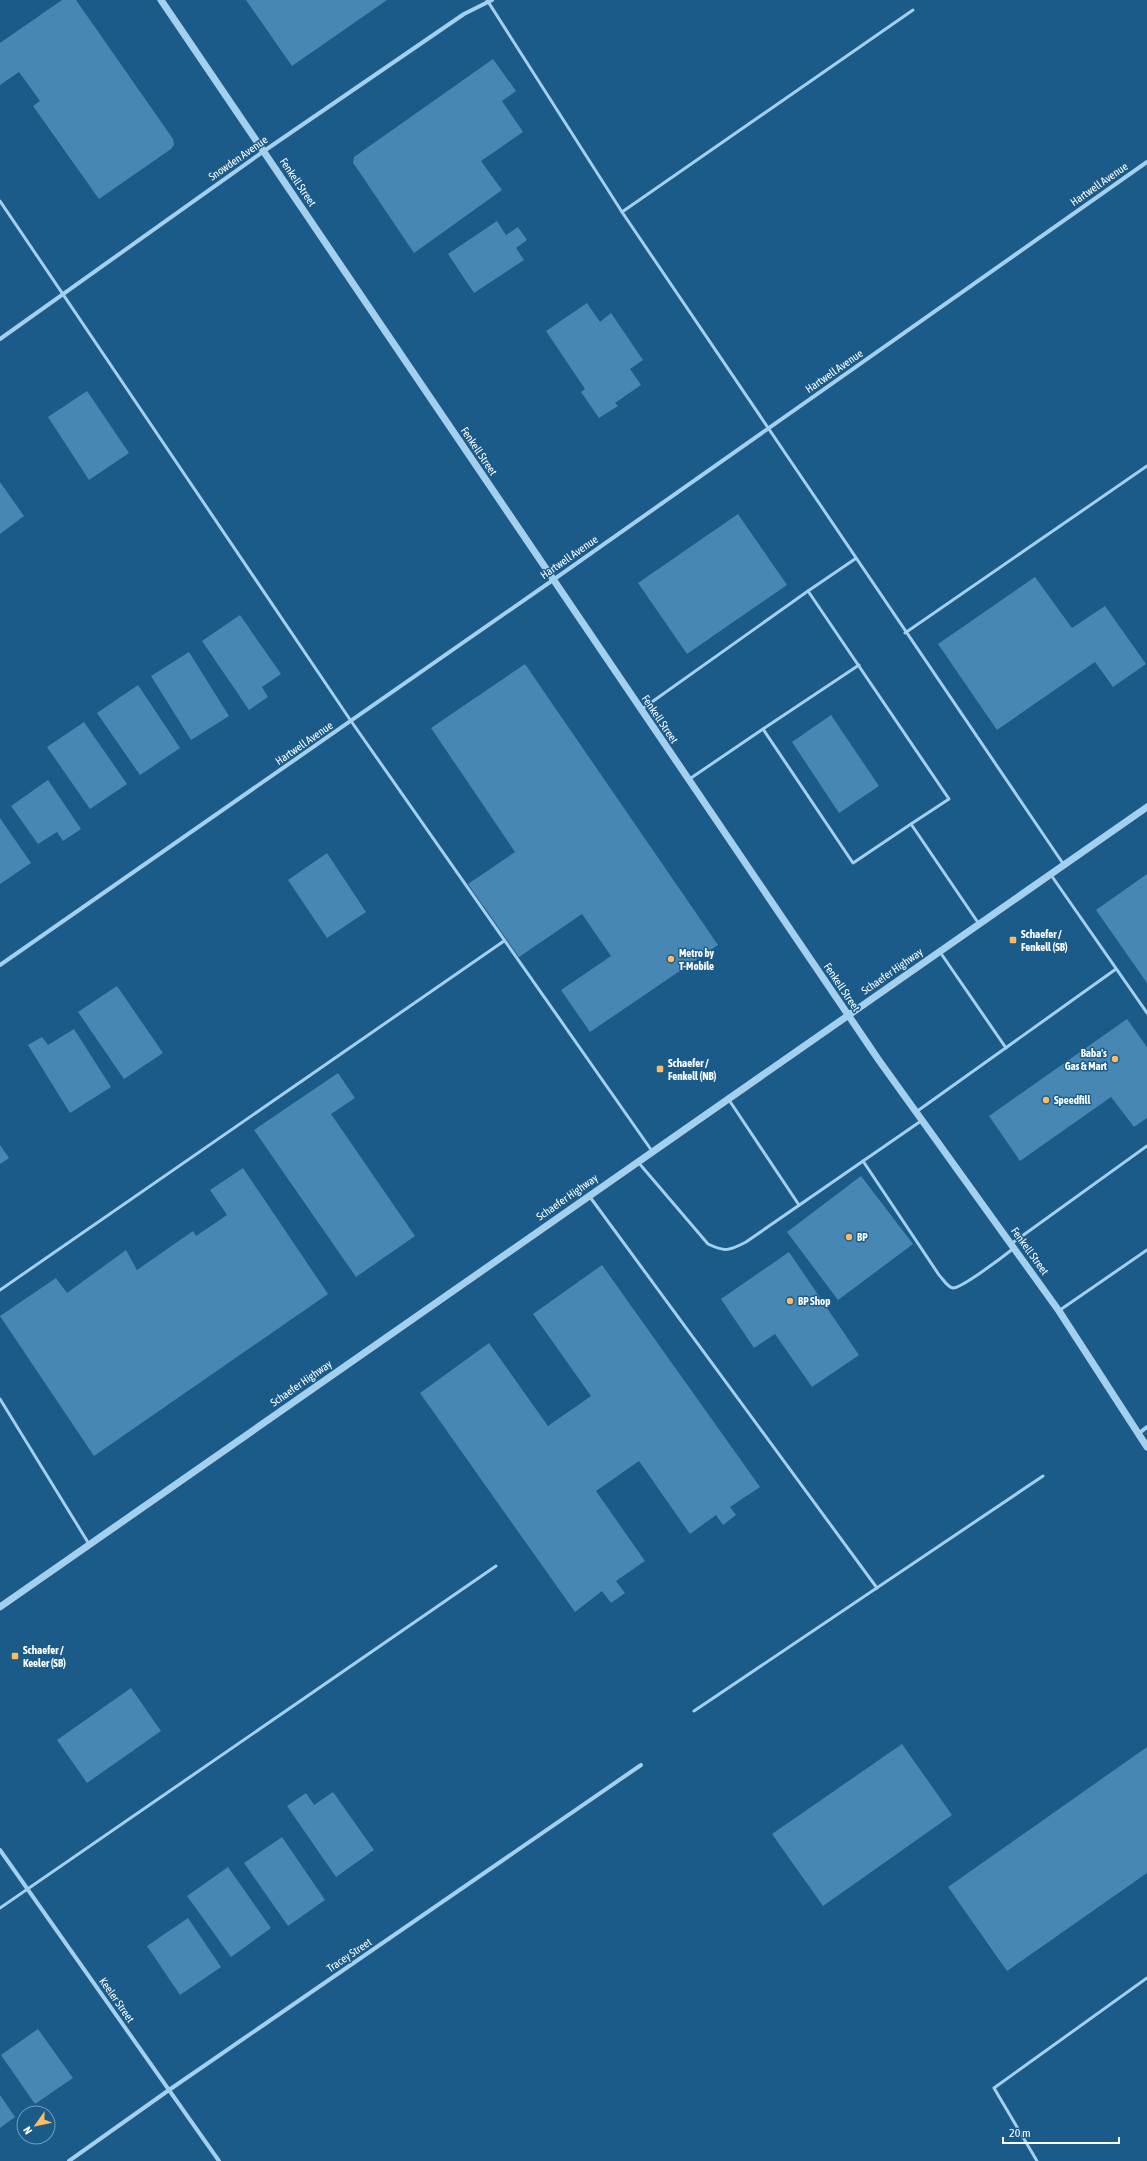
<svg xmlns="http://www.w3.org/2000/svg" width="1147" height="2161" font-family="'Asap Condensed',sans-serif">
	<style>
		.building { fill: #4787b4 }
		.lines { fill: none; stroke-linecap: round; stroke-linejoin: round }
		.service { stroke: #a4cfed; stroke-width: 3 }
		.minor { stroke: #a4cfed; stroke-width: 4 }
		.tertiary { stroke: #a4cfed; stroke-width: 7 }
		.poi-dot { fill: #ffbb60; stroke: #1a5b8a; stroke-width: 1.5 }
		.labels { text-anchor: middle; stroke-width: 3; stroke-linejoin: round; paint-order: stroke }
		.street-label { font-size: 11px; fill: #fff; stroke: #1a5b8a }
		.poi-label { font-size: 11px; font-weight: bold; fill: #fff; stroke: #1a5b8a; text-anchor: start }
	</style>
	<rect width="100%" height="100%" fill="#1a5b8a"/>
	<g class="building">
		<path d="M62,0H76L173,139L174,145L171,149L99,199L33,106L40,101L19,72L0,85V43Z"/>
		<path d="M246,0H387L292,66Z"/>
		<path d="M493,59L516,91L502,101L523,132L481,161L502,190L414,253L356,167L353,163L354,157Z"/>
		<path d="M497,221L506,235L518,227L527,240L516,248L524,260L474,293L448,254Z"/>
		<path d="M587,303L600,322L611,313L643,360L630,369L641,385L615,403L618,406L599,418L581,392L585,389L546,331Z"/>
		<path d="M87,391L129,453L89,480L48,417Z"/>
		<path d="M0,482L24,516L0,534Z"/>
		<path d="M738,514L787,585L687,654L638,583Z"/>
		<path d="M1035,577L1072,628L1105,606L1146,664L1113,687L1095,662L997,730L938,644Z"/>
		<path d="M240,615L281,674L262,687L268,697L249,710L202,641Z"/>
		<path d="M189,652L229,716L191,740L151,676Z"/>
		<path d="M525,664L718,945L590,1032L561,990L611,956L582,914L519,957L468,884L515,852L431,728Z"/>
		<path d="M138,685L180,748L140,775L97,713Z"/>
		<path d="M831,715L879,786L839,813L792,742Z"/>
		<path d="M84,722L127,784L90,809L47,747Z"/>
		<path d="M48,780L81,829L63,841L57,832L38,844L11,806Z"/>
		<path d="M0,818L31,863L0,884Z"/>
		<path d="M327,853L366,912L327,938L288,880Z"/>
		<path d="M1147,874V983L1096,910Z"/>
		<path d="M117,986L163,1053L124,1079L78,1012Z"/>
		<path d="M1127,1019L1147,1047V1118L1134,1127L1111,1097L1020,1161L989,1116Z"/>
		<path d="M74,1029L111,1087L70,1113L28,1045L42,1037L48,1045Z"/>
		<path d="M338,1073L355,1098L331,1114L415,1236L356,1277L254,1130Z"/>
		<path d="M0,1145L9,1158L0,1164Z"/>
		<path d="M243,1168L328,1294L94,1456L0,1316L56,1278L67,1293L126,1250L137,1270L193,1231L196,1236L227,1215L210,1190Z"/>
		<path d="M861,1176L913,1244L838,1300L787,1232Z"/>
		<path d="M789,1252L859,1355L812,1387L775,1334L754,1348L721,1299Z"/>
		<path d="M602,1265L760,1487L730,1507L736,1515L723,1525L716,1515L690,1534L639,1461L596,1491L645,1561L616,1581L625,1593L611,1603L602,1591L575,1612L420,1393L489,1343L548,1426L591,1396L533,1314Z"/>
		<path d="M131,1688L161,1731L87,1783L57,1740Z"/>
		<path d="M902,1744L952,1815L823,1906L772,1834Z"/>
		<path d="M1147,1747V1873L1007,1971L948,1887Z"/>
		<path d="M333,1792L374,1850L336,1877L287,1806L306,1793L314,1805Z"/>
		<path d="M282,1837L325,1900L288,1926L244,1863Z"/>
		<path d="M228,1867L271,1928L231,1957L187,1896Z"/>
		<path d="M188,1918L221,1967L180,1995L147,1946Z"/>
		<path d="M38,2029L73,2078L35,2104L1,2055Z"/>
		<path d="M0,2095L15,2117L0,2128Z"/>
	</g>
	<g class="lines">
		<g class="service">
			<path d="M487,0L622,212L1064,865"/>
			<path d="M0,201L351,721L652,1151"/>
			<path d="M622,212L913,10"/>
			<path d="M855,559L808,591L949,799L911,824L979,924"/>
			<path d="M905,633L1147,466"/>
			<path d="M859,665L763,729L853,863L911,824"/>
			<path d="M642,709L808,591"/>
			<path d="M688,780L763,729"/>
			<path d="M1051,875L1147,1013"/>
			<path d="M940,952L1006,1048"/>
			<path d="M729,1100L799,1205"/>
			<path d="M916,1112L1116,969"/>
			<path d="M863,1161L939,1275C943,1279 947,1287 953,1288C962,1288 1004,1256 1014,1248"/>
			<path d="M638,1162L708,1244C725,1252 729,1251 746,1242L921,1121"/>
			<path d="M590,1197L877,1588"/>
			<path d="M1011,1244L1147,1146"/>
			<path d="M0,1290L504,941"/>
			<path d="M1060,1310L1147,1250"/>
			<path d="M0,1399L89,1544"/>
			<path d="M694,1711L1043,1476"/>
			<path d="M0,1908L496,1566"/>
			<path d="M1037,2161L994,2088L1147,1978"/>
		</g>
		<g class="minor">
			<path d="M0,339L264,151L464,14L492,0"/>
			<path d="M0,965L553,580L1147,162"/>
			<path d="M1138,1434L1147,1427"/>
			<path d="M0,1850L219,2161"/>
			<path d="M69,2161L169,2090L641,1765"/>
		</g>
		<g class="tertiary">
			<path d="M161,0L878,1059L1059,1311L1147,1447"/>
			<path d="M0,1607L1147,807"/>
		</g>
	</g>
	<g class="poi-dot">
		<rect x="1009" y="936" width="8" height="8" rx="2"/>
		<circle cx="671" cy="959" r="4"/>
		<circle cx="1115" cy="1059" r="4"/>
		<rect x="656" y="1065" width="8" height="8" rx="2"/>
		<circle cx="1046" cy="1100" r="4"/>
		<circle cx="849" cy="1237" r="4"/>
		<circle cx="790" cy="1301" r="4"/>
		<rect x="11" y="1652" width="8" height="8" rx="2"/>
	</g>
	<g class="labels">
		<g class="street-label">
			<text transform="translate(238 158) rotate(-35)" y="4">Snowden Avenue</text>
			<text transform="translate(298 182) rotate(56)" y="4">Fenkell Street</text>
			<text transform="translate(1099 184) rotate(-35)" y="4">Hartwell Avenue</text>
			<text transform="translate(834 371) rotate(-35)" y="4">Hartwell Avenue</text>
			<text transform="translate(479 451) rotate(56)" y="4">Fenkell Street</text>
			<text transform="translate(569 557) rotate(-35)" y="4">Hartwell Avenue</text>
			<text transform="translate(660 719) rotate(56)" y="4">Fenkell Street</text>
			<text transform="translate(304 743) rotate(-35)" y="4">Hartwell Avenue</text>
			<text transform="translate(892 971) rotate(-35)" y="4">Schaefer Highway</text>
			<text transform="translate(842 987) rotate(56)" y="4">Fenkell Street</text>
			<text transform="translate(567 1197) rotate(-35)" y="4">Schaefer Highway</text>
			<text transform="translate(1030 1251) rotate(54)" y="4">Fenkell Street</text>
			<text transform="translate(301 1383) rotate(-35)" y="4">Schaefer Highway</text>
			<text transform="translate(349 1955) rotate(-34)" y="4">Tracey Street</text>
			<text transform="translate(117 2000) rotate(55)" y="4">Keeler Street</text>
		</g>
		<g class="poi-label">
			<text x="1021" y="938">Schaefer /<tspan x="1021" dy="13">Fenkell (SB)</tspan></text>
			<text x="679" y="957">Metro by<tspan x="679" dy="13">T-Mobile</tspan></text>
			<text x="1107" y="1057" text-anchor="end">Baba's<tspan x="1107" dy="13">Gas &amp; Mart</tspan></text>
			<text x="668" y="1067">Schaefer /<tspan x="668" dy="13">Fenkell (NB)</tspan></text>
			<text x="1054" y="1104">Speedfill</text>
			<text x="857" y="1241">BP</text>
			<text x="798" y="1305">BP Shop</text>
			<text x="23" y="1654">Schaefer /<tspan x="23" dy="13">Keeler (SB)</tspan></text>
		</g>
	</g>
	<g transform="translate(36 2125) rotate(237)"><circle r="19" fill="#1a5b8a" stroke="#769db9"/>
	<path d="M0-3L7 15L0 10L-7 15Z" fill="#ffbb60"/>
	<text y="-6" font-size="11" font-weight="bold" text-anchor="middle" fill="#ffffff">N</text>
	</g>
	<path d="M1003 2137v6h116v-6" fill="none" stroke="#ffffff" stroke-width="2"/>
	<text x="1009" y="2137" font-size="12" fill="#ffffff" stroke="#1a5b8a" stroke-width="3" paint-order="stroke">20 m</text>
</svg>
